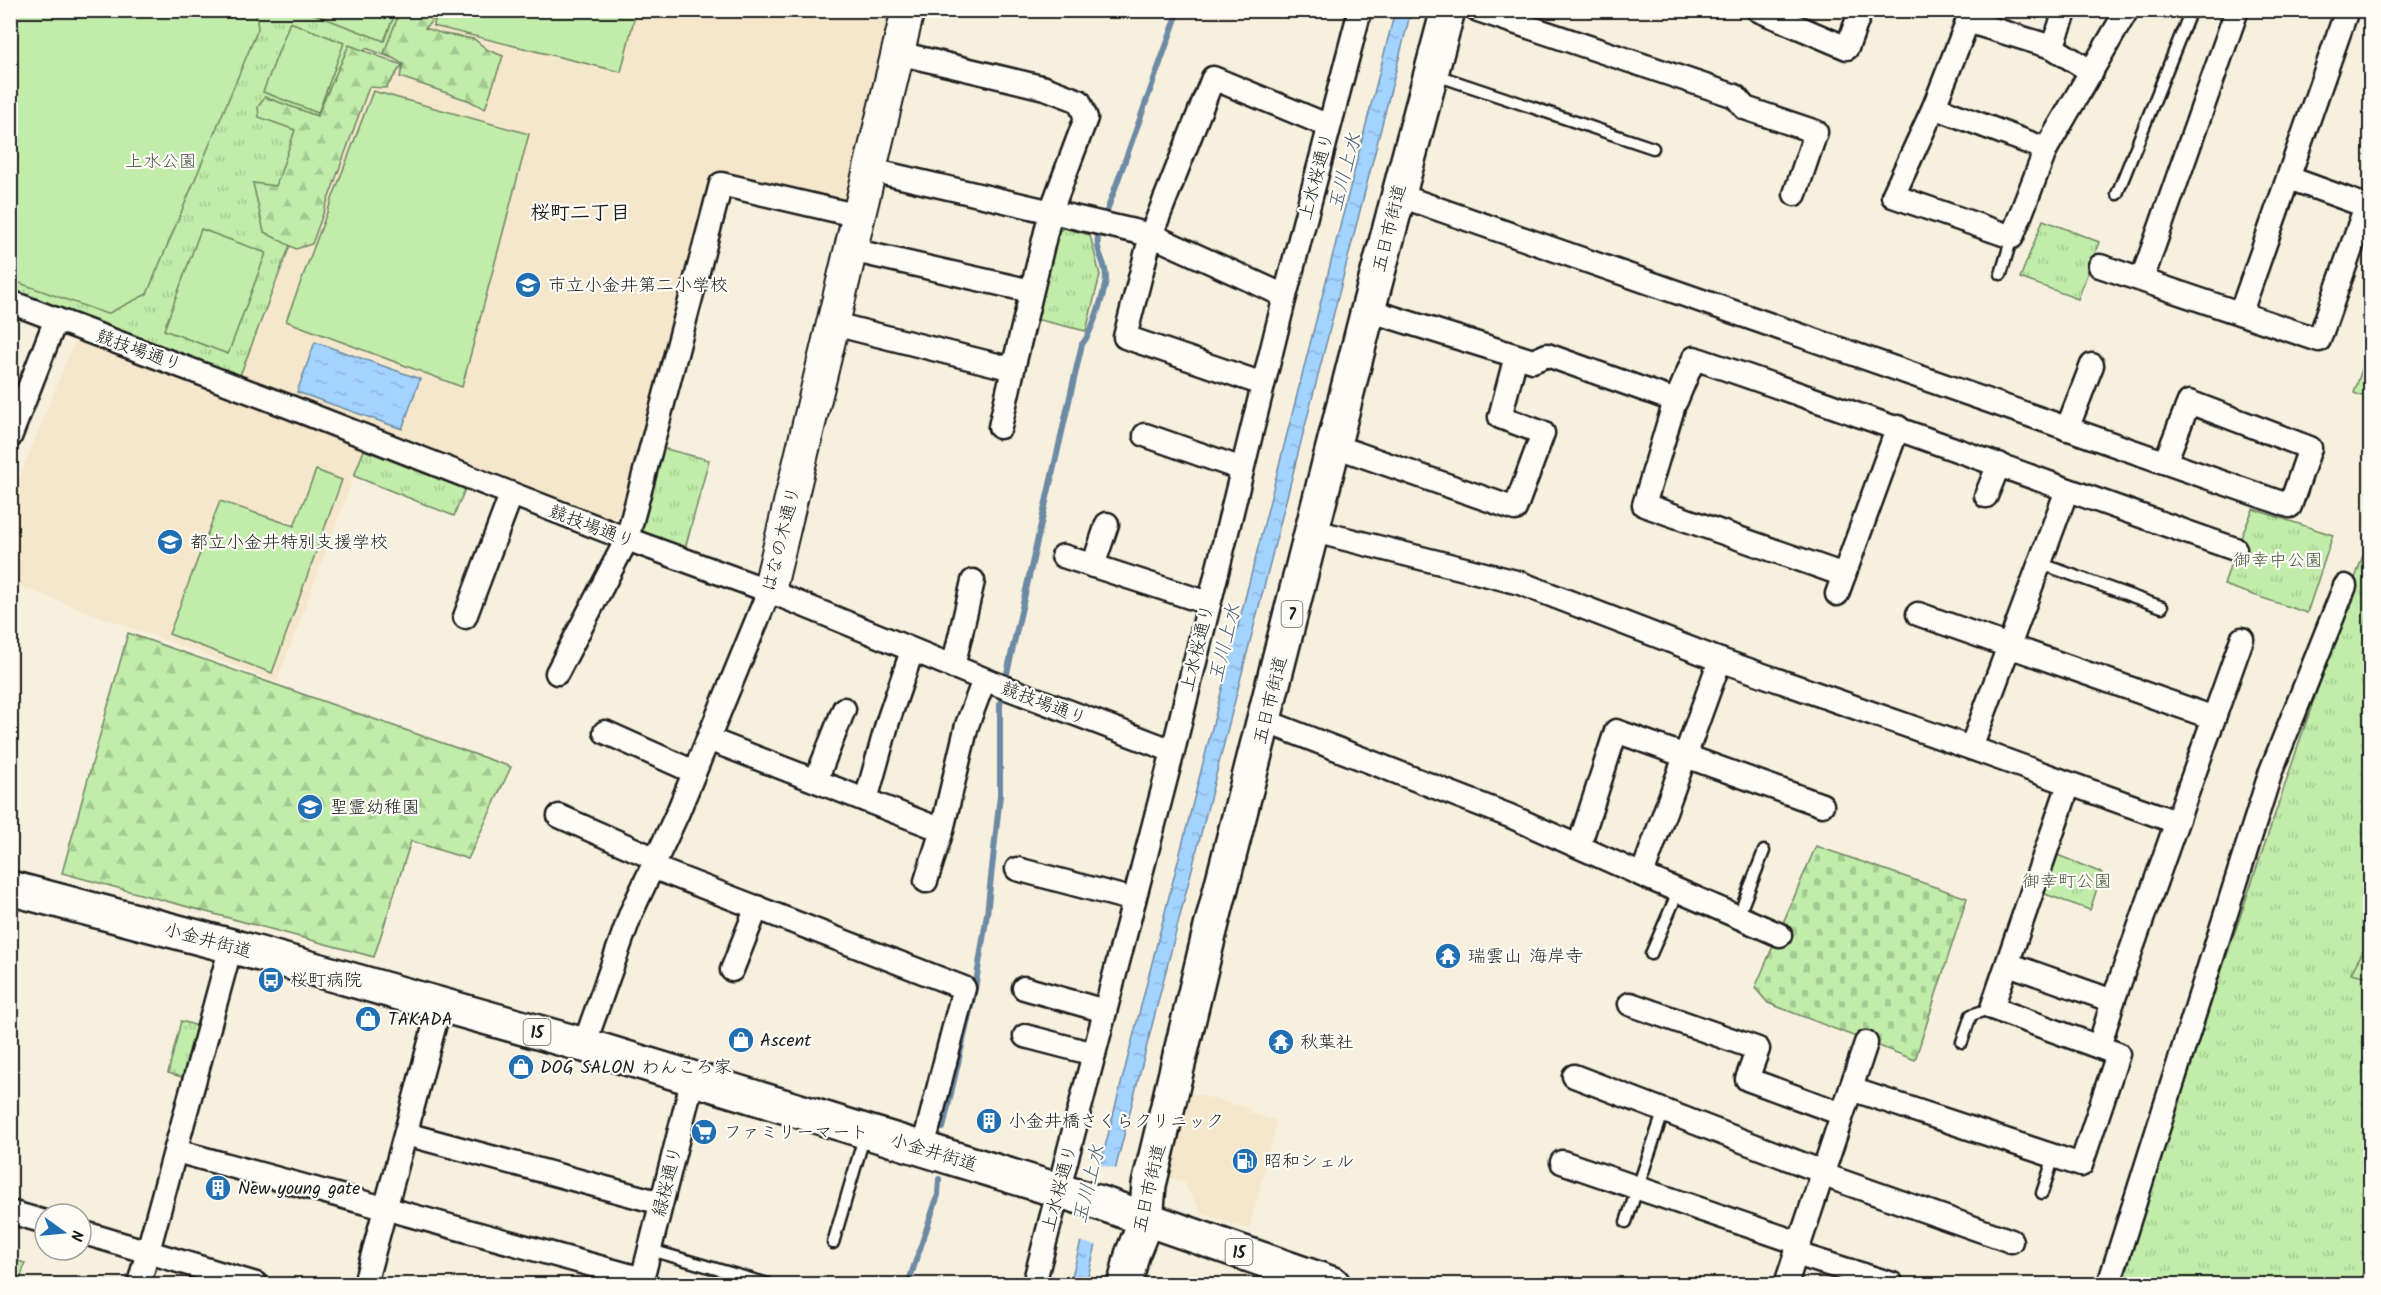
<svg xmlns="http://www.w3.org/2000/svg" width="2381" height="1295" font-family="Kalam,'Klee One',sans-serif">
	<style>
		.built { fill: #f5e7cc }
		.grass { fill: url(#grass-tufts); stroke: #6e8462; stroke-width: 1.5 }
		.forest { fill: url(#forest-firs); stroke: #6e8462; stroke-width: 1.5 }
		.cemetery { fill: url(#cemetery-stones); stroke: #6e8462; stroke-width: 1.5 }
		.garden { fill: #c1eca9; stroke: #6e8462; stroke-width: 1.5 }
		.water { fill: url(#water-ripples); stroke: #6d8aa4; stroke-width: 1.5 }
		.pier { fill: #f8f0de }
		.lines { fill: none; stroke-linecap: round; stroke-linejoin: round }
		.stream { stroke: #6d8aa4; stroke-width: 6 }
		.lane-casing { stroke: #1c1c1c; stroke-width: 15 }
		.street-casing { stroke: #1c1c1c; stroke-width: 27 }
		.secondary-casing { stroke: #1c1c1c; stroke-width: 36 }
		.primary-casing { stroke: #1c1c1c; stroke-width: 38 }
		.lane { stroke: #fdfcf7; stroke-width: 10 }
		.street { stroke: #fdfcf7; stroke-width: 22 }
		.secondary { stroke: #fdfcf7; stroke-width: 32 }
		.primary { stroke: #fdfcf7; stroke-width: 33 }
		.labels { text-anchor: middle; stroke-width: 4.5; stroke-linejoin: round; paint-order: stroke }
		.shield { fill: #fdfcf7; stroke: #605f5e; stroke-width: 1.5 }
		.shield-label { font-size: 16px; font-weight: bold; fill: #1c1c1c }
		.park-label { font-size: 18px; fill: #4e5a46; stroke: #fdfcf7 }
		.street-label { font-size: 18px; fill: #1c1c1c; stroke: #fdfcf7 }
		.poi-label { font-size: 18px; fill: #1c1c1c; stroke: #fdfcf7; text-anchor: start }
		.water-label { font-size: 20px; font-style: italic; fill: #4b5c6b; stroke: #fdfcf7 }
		.neighbourhood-label { font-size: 20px; font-weight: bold; fill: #1c1c1c; stroke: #fdfcf7 }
	</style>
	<defs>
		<pattern id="grass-tufts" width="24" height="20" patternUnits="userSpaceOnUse" patternTransform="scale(1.5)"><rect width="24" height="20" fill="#c1eca9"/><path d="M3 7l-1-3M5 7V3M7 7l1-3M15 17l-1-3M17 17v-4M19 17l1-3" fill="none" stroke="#a5ca91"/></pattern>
		<pattern id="forest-firs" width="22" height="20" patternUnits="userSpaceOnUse" patternTransform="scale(1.5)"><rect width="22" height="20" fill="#c1eca9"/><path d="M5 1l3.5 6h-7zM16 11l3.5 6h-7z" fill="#a5ca91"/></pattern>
		<pattern id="cemetery-stones" width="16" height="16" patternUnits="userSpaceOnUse" patternTransform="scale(1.5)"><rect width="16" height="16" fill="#c1eca9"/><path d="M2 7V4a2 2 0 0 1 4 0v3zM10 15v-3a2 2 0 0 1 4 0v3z" fill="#a5ca91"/></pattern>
		<pattern id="water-ripples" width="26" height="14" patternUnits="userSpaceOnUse" patternTransform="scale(1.5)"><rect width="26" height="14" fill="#a3d3ff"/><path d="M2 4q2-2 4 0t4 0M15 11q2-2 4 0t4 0" fill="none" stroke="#8cb5da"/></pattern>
	</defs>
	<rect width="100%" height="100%" fill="#f8f0de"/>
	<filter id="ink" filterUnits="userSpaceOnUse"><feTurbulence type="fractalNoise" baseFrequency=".0167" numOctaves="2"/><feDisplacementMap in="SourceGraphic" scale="12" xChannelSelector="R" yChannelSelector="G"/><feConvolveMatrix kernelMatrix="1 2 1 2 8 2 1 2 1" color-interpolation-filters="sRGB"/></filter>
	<g filter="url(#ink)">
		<g class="built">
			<path d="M418,11H890L845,204L715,171L621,524L239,378L362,47L400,61Z"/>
			<path d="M77,335L364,450L277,682L11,583L10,501Z"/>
			<path d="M1183,1090L1251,1109L1250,1113L1277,1121L1249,1230L1202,1214L1183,1181L1163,1176Z"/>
		</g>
		<g class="grass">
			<path d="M10,11H418L400,61L366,48L239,378L11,291Z"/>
			<path d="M2043,220L2099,242L2078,299L2020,278Z"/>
			<path d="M1064,228L1090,235L1100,275L1086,331L1035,319L1057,232Z"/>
			<path d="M662,448L709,460L685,549L646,536L641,526Z"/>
			<path d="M364,450L465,489L454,516L354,476Z"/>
			<path d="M2253,509L2333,535L2307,613L2224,585L2232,559Z"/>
			<path d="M2370,552V1284H2119L2224,964L2363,555Z"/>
			<path d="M2055,854L2102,873L2090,910L2042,893Z"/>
			<path d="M181,1021L198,1026L185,1078L168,1073Z"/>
			<path d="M11,1259L25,1263L19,1284H11Z"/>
		</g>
		<g class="forest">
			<path d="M436,10L437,16L425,28L444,34L474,39L488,50L503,56L485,109L470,101L400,77L403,64L384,53L400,11Z"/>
			<path d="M349,45L402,65L386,88L369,87L312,244L296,249L264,232L253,183L276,186L295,130L259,117L258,107L265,97L317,116Z"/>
			<path d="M2370,345V399L2354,393Z"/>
			<path d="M128,633L511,767L468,859L411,841L374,957L62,873Z"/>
			<path d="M2370,939V972L2364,976L2351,973Z"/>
		</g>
		<path class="cemetery" d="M1816,846L1967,898L1915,1060L1768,1003L1755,988Z"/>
		<g class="garden">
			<path d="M11,10L256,11L258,29L147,294L107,314L11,280Z"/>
			<path d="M439,10H636V11L621,72L433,26Z"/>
			<path d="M306,11L396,10V11L384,41Z"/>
			<path d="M290,22L344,43L318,113L263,92Z"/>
			<path d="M373,91L529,134L462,387L286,321Z"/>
			<path d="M201,229L266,253L228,354L164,330Z"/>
			<path d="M316,470L342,480L272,673L169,634L220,501L294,526Z"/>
		</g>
		<g class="water">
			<path d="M1395,11H1411L1086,1284H1070Z"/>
			<path d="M315,342L420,379L402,429L297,392Z"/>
		</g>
		<path class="pier" d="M1097,1164L1117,1169L1098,1246L1078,1241Z"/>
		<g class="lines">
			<g class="stream">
				<path d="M1104,219L1179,10"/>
				<path d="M1005,682L1082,344C1091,335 1105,292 1106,278C1106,258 1092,252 1100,228"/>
				<path d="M943,1128L975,989L987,914L1000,795V705L1003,692"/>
				<path d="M908,1284L938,1195L939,1179"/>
			</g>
			<g class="lane-casing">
				<g id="lane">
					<path d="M1433,74L1653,148"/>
					<path d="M2117,194L2191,10"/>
					<path d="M2001,274L2012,237"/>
					<path d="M2039,563L2162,607"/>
					<path d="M1738,917L1764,851"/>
					<path d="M1651,954L1678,892"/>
					<path d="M1962,1042L1971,1015L1992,1008"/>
					<path d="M2042,1193L2054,1157"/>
					<path d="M1626,1222L1664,1110"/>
					<path d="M833,1243L865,1134"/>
					<path d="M651,1250L768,1284"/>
				</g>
			</g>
			<g class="street-casing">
				<g id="street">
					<path d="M1478,10L1735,96L1745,108L1816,132L1795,194"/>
					<path d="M1758,10L1847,48L1861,10"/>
					<path d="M1972,10L1934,107L1893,196L2012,237L2046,149L2127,10"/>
					<path d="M1967,21L2052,47L2092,72"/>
					<path d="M2052,47L2066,10"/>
					<path d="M1934,107L2046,149"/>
					<path d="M871,170L1151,235L1285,296"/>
					<path d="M1398,195L2290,506L2310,448L2189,402L2165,462"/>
					<path d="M851,250L1031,291"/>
					<path d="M2100,266L2319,340L2366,206L2289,178"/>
					<path d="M2142,279L2237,10"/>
					<path d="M10,302L290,407L627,539L769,591L991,682L1173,751"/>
					<path d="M1368,310L1533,361L1547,355L1676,401L1694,358C1875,419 2054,486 2235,549"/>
					<path d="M2241,312L2347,10"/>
					<path d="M834,324L1013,369L1051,211L1086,118L1079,101L1045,88L898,53"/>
					<path d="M1263,384L1125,337L1151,235L1213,78L1329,126"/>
					<path d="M1675,401L1644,505L1844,575"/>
					<path d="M1000,427L1013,369"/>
					<path d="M2067,429L2092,365"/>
					<path d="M1145,435L1242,469"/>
					<path d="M10,437L56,319"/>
					<path d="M1335,446L1515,509L1543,433L1500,417L1516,356"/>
					<path d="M1986,496L1999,464"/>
					<path d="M1314,531L1520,583L1720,660L1971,748L2176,822"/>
					<path d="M1063,556L1208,603"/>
					<path d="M1093,566L1107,524"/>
					<path d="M1837,594L1898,427"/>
					<path d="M1918,614L2214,718"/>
					<path d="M465,617L511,495"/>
					<path d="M953,667L973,581"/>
					<path d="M557,673L627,539L721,184L859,216"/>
					<path d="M1265,721L1510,816L1642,875L1720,660"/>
					<path d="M605,732L694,772"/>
					<path d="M708,739L942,830"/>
					<path d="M1971,748L2067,490"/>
					<path d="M816,780L844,709"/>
					<path d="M2069,784L1992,1008L2099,1047L2113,1001L2242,639"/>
					<path d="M866,800L888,721L912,651"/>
					<path d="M559,816L656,859"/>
					<path d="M1579,846L1616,731L1822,805"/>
					<path d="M652,867L964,988L923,1148"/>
					<path d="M1017,869L1134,900"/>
					<path d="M1642,875L1780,935"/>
					<path d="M926,881L942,830L967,725L984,680"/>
					<path d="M2008,964L2113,1001"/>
					<path d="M732,970L757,907"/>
					<path d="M1024,988L1105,1011"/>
					<path d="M1630,1004L1758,1049L1747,1079L1842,1114"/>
					<path d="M1025,1036L1094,1054"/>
					<path d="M584,1045L631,913L678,812L769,591"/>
					<path d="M1574,1076L1823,1172L1835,1179L2011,1241"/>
					<path d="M1851,1089L2081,1165L2118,1054L2099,1047"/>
					<path d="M406,1134L661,1203"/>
					<path d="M176,1151L643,1279"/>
					<path d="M1562,1162L1799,1243"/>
					<path d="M10,1212L45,1222"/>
					<path d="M81,1232L256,1284"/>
					<path d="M1796,1254L1892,1284"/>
					<path d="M139,1284L231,946"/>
					<path d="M365,1284L440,1005"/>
					<path d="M641,1284L693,1078"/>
					<path d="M1034,1284L1173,751L1285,296L1360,10"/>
					<path d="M1786,1284L1866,1043"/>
					<path d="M2109,1284L2271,771L2345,586"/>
				</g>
			</g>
			<g class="secondary-casing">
				<path id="secondary" d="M769,591L908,10"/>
			</g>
			<g class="primary-casing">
				<g id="primary">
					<path d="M10,888L231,946L584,1045L1106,1205L1333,1284"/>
					<path d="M1125,1284L1132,1255L1146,1220L1149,1185L1209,935L1368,310L1448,10"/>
				</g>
			</g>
			<use href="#lane" class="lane"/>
			<use href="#street" class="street"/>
			<use href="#secondary" class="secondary"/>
			<use href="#primary" class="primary"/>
		</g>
	</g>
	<defs>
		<g id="school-disc" transform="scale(1.35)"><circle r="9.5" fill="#1f6fb2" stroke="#fdfcf7"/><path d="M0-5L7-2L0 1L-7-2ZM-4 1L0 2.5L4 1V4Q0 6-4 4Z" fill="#fff"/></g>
		<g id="temple-disc" transform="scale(1.35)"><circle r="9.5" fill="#1f6fb2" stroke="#fdfcf7"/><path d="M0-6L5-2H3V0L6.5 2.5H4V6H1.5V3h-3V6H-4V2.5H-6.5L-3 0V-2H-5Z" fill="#fff"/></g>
		<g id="bus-disc" transform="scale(1.35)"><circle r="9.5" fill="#1f6fb2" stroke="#fdfcf7"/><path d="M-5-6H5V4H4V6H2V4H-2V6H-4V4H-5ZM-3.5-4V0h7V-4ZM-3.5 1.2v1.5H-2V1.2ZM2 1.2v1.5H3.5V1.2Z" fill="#fff"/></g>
		<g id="shop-disc" transform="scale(1.35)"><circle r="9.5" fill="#1f6fb2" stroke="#fdfcf7"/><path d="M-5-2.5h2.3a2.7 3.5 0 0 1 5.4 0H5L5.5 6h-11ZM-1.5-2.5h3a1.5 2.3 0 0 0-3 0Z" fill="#fff"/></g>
		<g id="building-disc" transform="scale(1.35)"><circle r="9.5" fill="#1f6fb2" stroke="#fdfcf7"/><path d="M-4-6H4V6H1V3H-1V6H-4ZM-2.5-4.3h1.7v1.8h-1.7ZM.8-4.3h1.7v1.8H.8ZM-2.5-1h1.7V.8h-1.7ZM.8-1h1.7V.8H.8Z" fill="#fff"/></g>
		<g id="supermarket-disc" transform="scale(1.35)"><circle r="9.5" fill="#1f6fb2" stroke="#fdfcf7"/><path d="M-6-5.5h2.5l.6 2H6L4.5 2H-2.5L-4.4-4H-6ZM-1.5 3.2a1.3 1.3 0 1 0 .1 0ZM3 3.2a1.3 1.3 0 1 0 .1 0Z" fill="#fff"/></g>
		<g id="fuel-disc" transform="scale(1.35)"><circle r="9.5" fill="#1f6fb2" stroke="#fdfcf7"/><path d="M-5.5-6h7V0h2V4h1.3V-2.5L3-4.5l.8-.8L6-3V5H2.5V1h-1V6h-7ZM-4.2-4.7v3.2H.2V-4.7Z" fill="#fff"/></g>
	</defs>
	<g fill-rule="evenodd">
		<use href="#school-disc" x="528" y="285"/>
		<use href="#school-disc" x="170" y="542"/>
		<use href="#school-disc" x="310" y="807"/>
		<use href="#temple-disc" x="1448" y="956"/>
		<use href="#bus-disc" x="271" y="980"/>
		<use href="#shop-disc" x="368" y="1019"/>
		<use href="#shop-disc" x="741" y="1040"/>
		<use href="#temple-disc" x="1281" y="1042"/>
		<use href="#shop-disc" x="521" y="1067"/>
		<use href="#building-disc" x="989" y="1121"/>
		<use href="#supermarket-disc" x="704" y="1132"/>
		<use href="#fuel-disc" x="1245" y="1161"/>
		<use href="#building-disc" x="218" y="1188"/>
	</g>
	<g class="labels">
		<g class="shield">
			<rect x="1281.5" y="601" width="21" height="26" rx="4.5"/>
			<rect x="523.5" y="1019" width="27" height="26" rx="4.5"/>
			<rect x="1225.5" y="1239" width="27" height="26" rx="4.5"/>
		</g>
		<g class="shield-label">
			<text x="1292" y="620">7</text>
			<text x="537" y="1038">15</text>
			<text x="1239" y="1258">15</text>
		</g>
		<g class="park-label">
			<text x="161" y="167">上水公園</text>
			<text x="2278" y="566">御幸中公園</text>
			<text x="2067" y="887">御幸町公園</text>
		</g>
		<g class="street-label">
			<text transform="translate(1316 176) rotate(-75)" y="6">上水桜通り</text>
			<text transform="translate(1389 228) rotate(-76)" y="6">五日市街道</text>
			<text transform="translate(139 350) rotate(20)" y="6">競技場通り</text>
			<text transform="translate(592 526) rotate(21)" y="6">競技場通り</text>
			<text transform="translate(781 539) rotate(-76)" y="6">はなの木通り</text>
			<text transform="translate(1197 648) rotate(-76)" y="6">上水桜通り</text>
			<text transform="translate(1270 700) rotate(-76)" y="6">五日市街道</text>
			<text transform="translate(1044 703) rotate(21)" y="6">競技場通り</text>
			<text transform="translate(208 940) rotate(15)" y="6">小金井街道</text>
			<text transform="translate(934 1152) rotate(17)" y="6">小金井街道</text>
			<text transform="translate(667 1181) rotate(-76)" y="6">緑桜通り</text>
			<text transform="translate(1059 1188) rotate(-75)" y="6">上水桜通り</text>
			<text transform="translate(1149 1188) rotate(-77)" y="6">五日市街道</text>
		</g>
		<g class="poi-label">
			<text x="548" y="291">市立小金井第二小学校</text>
			<text x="190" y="548">都立小金井特別支援学校</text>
			<text x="330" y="813">聖霊幼稚園</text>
			<text x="1468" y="962">瑞雲山 海岸寺</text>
			<text x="290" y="986">桜町病院</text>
			<text x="388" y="1025">TAKADA</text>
			<text x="760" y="1046">Ascent</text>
			<text x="1300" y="1048">秋葉社</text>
			<text x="540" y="1073">DOG SALON わんころ家</text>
			<text x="1008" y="1127">小金井橋さくらクリニック</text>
			<text x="724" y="1138">ファミリーマート</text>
			<text x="1264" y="1167">昭和シェル</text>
			<text x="238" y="1194">New young gate</text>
		</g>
		<g class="water-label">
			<text transform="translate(1344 172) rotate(-75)" y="7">玉川上水</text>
			<text transform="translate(1224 643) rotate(-76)" y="7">玉川上水</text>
			<text transform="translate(1088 1184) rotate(-76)" y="7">玉川上水</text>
		</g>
		<g class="neighbourhood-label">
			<text x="580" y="219">桜町二丁目</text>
		</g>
	</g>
	<rect width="2381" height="1295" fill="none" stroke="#fdfcf7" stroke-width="36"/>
	<rect x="18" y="18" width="2345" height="1259" fill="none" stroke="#1c1c1c" stroke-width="2" filter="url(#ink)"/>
	<g transform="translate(63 1232) rotate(105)"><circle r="28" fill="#fdfcf7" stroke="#a3a29f" stroke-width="1.5"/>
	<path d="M0-4.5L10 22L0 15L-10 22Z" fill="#1f6fb2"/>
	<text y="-9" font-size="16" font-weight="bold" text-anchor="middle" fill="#1c1c1c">N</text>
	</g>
</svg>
